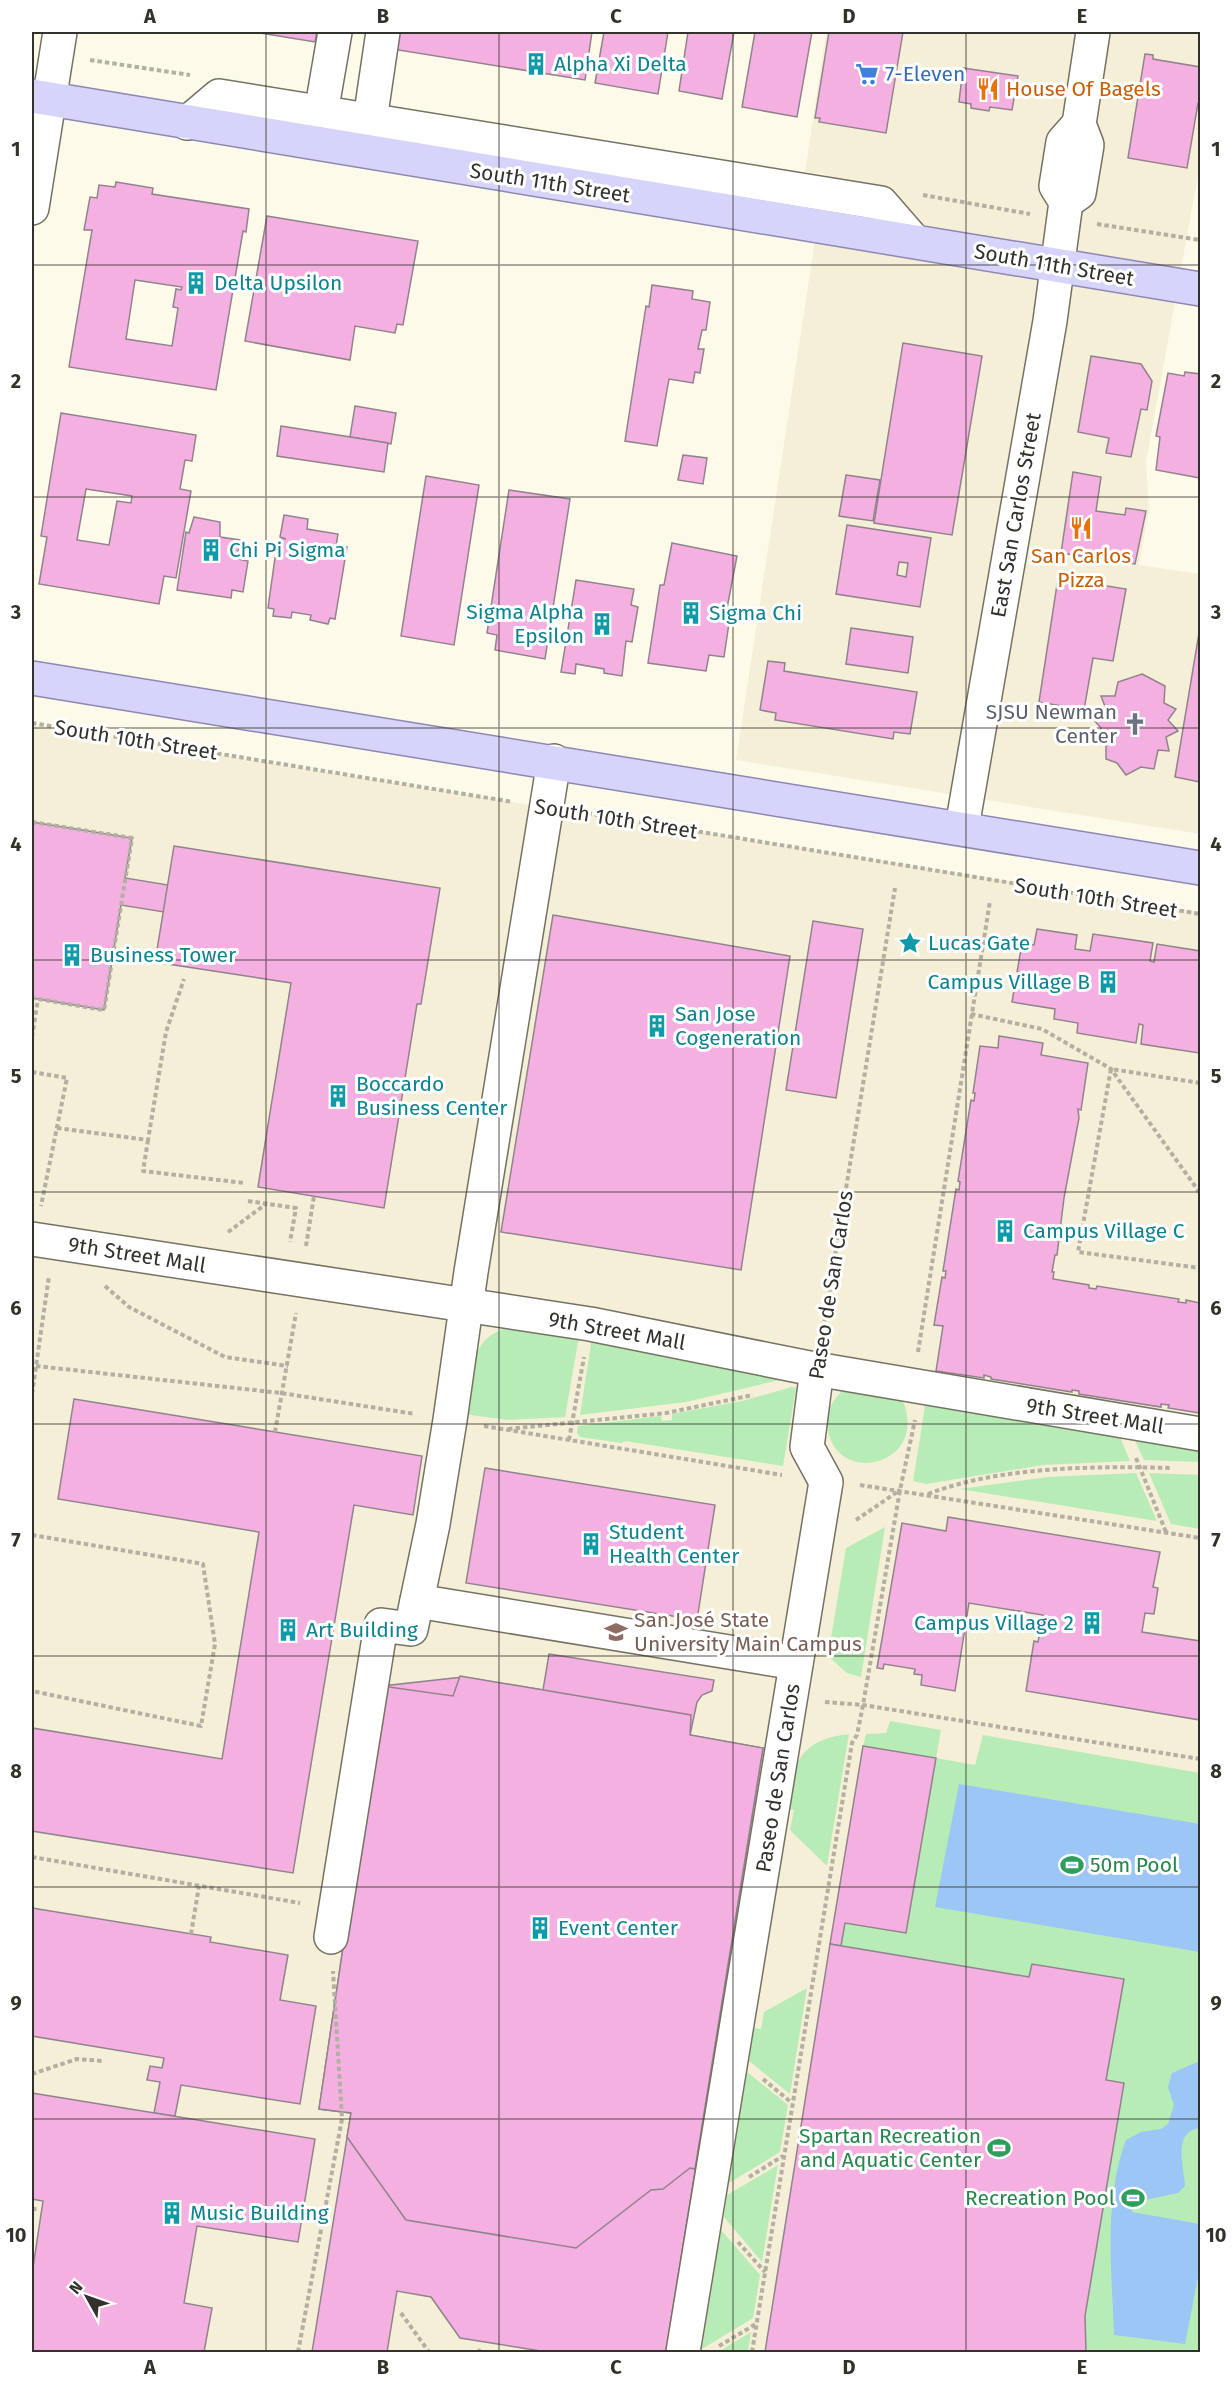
<svg xmlns="http://www.w3.org/2000/svg" width="1232" height="2384" font-family="'Fira Sans',sans-serif">
	<style>
		.built { fill: #f5efd7 }
		.green { fill: #b7ecb7 }
		.water { fill: #9cc6f6 }
		.building { fill: #f5b0e2; stroke: #90838c; stroke-width: 1.5; fill-rule: evenodd }
		.lines { fill: none; stroke-linecap: round; stroke-linejoin: round }
		.minor-casing { stroke: #757264; stroke-width: 36 }
		.major-casing { stroke: #8d88b2; stroke-width: 36 }
		.path { stroke: #b3afa3; stroke-width: 4; stroke-dasharray: 4.5 3; stroke-linecap: butt }
		.minor { stroke: #fff; stroke-width: 33 }
		.major { stroke: #d7d4fc; stroke-width: 33 }
		.grid { fill: none; stroke: #33312b; stroke-width: 1.5; stroke-opacity: 0.55 }
		.labels { text-anchor: middle; stroke-width: 6; stroke-linejoin: round; paint-order: stroke }
		.culture-label { font-size: 21px; fill: #0d838f; stroke: #fff; text-anchor: start }
		.shop-label { font-size: 21px; fill: #366cbe; stroke: #fff; text-anchor: start }
		.food-label { font-size: 21px; fill: #c56008; stroke: #fff; text-anchor: start }
		.street-label { font-size: 21px; fill: #33312b; stroke: #fff }
		.worship-label { font-size: 21px; fill: #5b616d; stroke: #fff; text-anchor: end }
		.education-label { font-size: 21px; fill: #785e54; stroke: #fff; text-anchor: start }
		.leisure-label { font-size: 21px; fill: #27864d; stroke: #fff; text-anchor: end }
		.neatline { fill: none; stroke: #33312b; stroke-width: 2 }
		.grid-label { font-size: 20px; text-anchor: middle; font-weight: bold; fill: #33312b }
	</style>
	<rect width="100%" height="100%" fill="#fefaea"/>
	<g class="built">
		<path d="M826,32H1200V164L1146,462L1149,509L1139,565L1200,574V834L736,760L825,174L805,172Z"/>
		<path d="M32,725L1200,912V2352H32Z"/>
	</g>
	<g class="green">
		<path d="M517,1326L579,1336L565,1417L508,1420L464,1414C471,1375 468,1332 517,1326Z"/>
		<path d="M592,1337L788,1378L686,1402L580,1415Z"/>
		<path d="M792,1387L796,1388L783,1466L625,1441L621,1443L580,1437L577,1433L578,1426L661,1416L662,1421L672,1420V1414L742,1401Z"/>
		<path d="M844,1389L902,1399C931,1464 838,1488 828,1430C825,1412 832,1401 844,1389Z"/>
		<path d="M926,1400L1117,1430L1130,1461L1043,1465L926,1484L913,1481Z"/>
		<path d="M1131,1432L1200,1443V1462L1144,1460Z"/>
		<path d="M1136,1473L1157,1521L960,1489L1048,1477Z"/>
		<path d="M1149,1473L1200,1475V1529L1171,1524Z"/>
		<path d="M885,1527L861,1677L847,1673L828,1656L846,1548Z"/>
		<path d="M890,1721L941,1730L936,1758L975,1765L983,1735L1200,1773V2352H765L863,1746L866,1734L886,1733Z"/>
		<path d="M849,1734L827,1866L790,1830L794,1810L785,1807C795,1764 797,1740 849,1734Z"/>
		<path d="M807,1988L790,2094L749,2061L754,2028L761,2029L764,2012Z"/>
		<path d="M747,2072L788,2105L780,2152L729,2183Z"/>
		<path d="M778,2165L762,2262L724,2217L727,2195Z"/>
		<path d="M721,2230L760,2275L753,2318L702,2349Z"/>
		<path d="M751,2332L748,2352H718Z"/>
	</g>
	<g class="water">
		<path d="M959,1784L1200,1824V1952L935,1907Z"/>
		<path d="M1200,2061V2128C1172,2131 1184,2167 1185,2186L1178,2193L1131,2203L1132,2212L1200,2224V2267L1185,2344L1114,2335C1112,2271 1103,2201 1126,2140L1141,2132L1161,2129L1168,2124L1174,2105L1168,2087L1172,2073Z"/>
	</g>
	<g class="building">
		<path d="M254,32H317L315,42Z"/>
		<path d="M389,32H592L585,80L386,48Z"/>
		<path d="M604,32H668L658,94L595,83Z"/>
		<path d="M688,32H734L722,99L679,91Z"/>
		<path d="M755,32H812L797,117L742,107Z"/>
		<path d="M829,32H903L886,133L819,122L820,118H815Z"/>
		<path d="M1145,54L1153,55V59L1200,67V103H1198L1187,168L1128,158Z"/>
		<path d="M963,68L1018,76L1012,110L990,107L989,111L971,108V104L959,102Z"/>
		<path d="M116,182L153,188L152,194L249,209L246,232L243,231L216,390L69,367L92,230H84L90,197L97,198L99,185L115,187ZM135,280L182,287L181,290L176,289L173,307L178,308L172,346L126,339Z"/>
		<path d="M267,216L418,241L403,325L397,324L395,333L355,326L350,360L245,341Z"/>
		<path d="M652,285L693,291L692,299L710,302L706,330H702L698,349H704L700,373L695,372L693,383L669,379L657,446L625,441L646,306L649,307Z"/>
		<path d="M903,343L982,356L952,535L874,523Z"/>
		<path d="M1091,356L1141,364L1152,381L1147,410L1141,409L1131,457L1106,453L1109,438L1078,432Z"/>
		<path d="M1185,372L1200,374V478L1156,470L1160,437L1156,436L1168,373L1184,376Z"/>
		<path d="M355,406L396,413L391,444L350,437Z"/>
		<path d="M61,413L196,435L192,461L185,460L180,489L191,491L176,578L164,576L159,604L39,584L47,537L41,536ZM86,489L132,496L131,503L117,501L109,545L77,540Z"/>
		<path d="M281,426L388,443L384,472L277,456Z"/>
		<path d="M683,455L707,458L703,484L678,480Z"/>
		<path d="M1073,472L1101,477L1096,511L1125,515L1126,508L1146,511L1135,564L1061,553Z"/>
		<path d="M846,475L880,480L873,521L839,516Z"/>
		<path d="M426,476L479,485L454,645L401,636Z"/>
		<path d="M509,490L570,499L545,659L495,650L497,635L487,633Z"/>
		<path d="M284,515L308,519L307,529L338,534L336,546L347,547L335,619L330,618L328,624L310,620L311,615L292,612L291,618L273,616L274,609L268,608L275,558L279,559L282,538L286,539L280,537Z"/>
		<path d="M194,517L220,522V537L240,540L237,559L248,561L243,592L232,590L231,598L177,590L186,532L189,533Z"/>
		<path d="M847,525L931,538L920,607L836,594ZM899,562L908,563L906,577L897,575Z"/>
		<path d="M672,543L737,556L728,603L725,622L729,623L724,657L709,655L706,671L648,663L660,585H664Z"/>
		<path d="M1058,578L1126,589L1113,661L1093,658L1084,710L1039,702Z"/>
		<path d="M576,580L634,589L631,605L638,607L632,642L626,641L622,676L604,673V669L576,664L575,674L561,672Z"/>
		<path d="M1200,627V782L1175,777Z"/>
		<path d="M851,628L913,637L908,673L846,664Z"/>
		<path d="M768,661L785,663L784,671L917,692L910,734L894,732L893,739L775,720L776,713L760,710Z"/>
		<path d="M1142,674L1165,686L1164,703L1176,709L1168,720L1178,731L1166,737L1169,751L1158,750L1154,769L1141,767L1126,775L1117,763L1106,759V744L1099,739L1101,728L1092,718L1106,709L1101,696H1115L1118,682Z"/>
		<path d="M32,822L132,838L125,878L168,885L164,912L121,905L104,1010L32,998Z"/>
		<path d="M174,846L440,888L421,1004H417L384,1208L258,1187L291,983L155,962Z"/>
		<path d="M553,915L790,956L741,1270L501,1232Z"/>
		<path d="M813,921L863,929L836,1098L786,1090Z"/>
		<path d="M1037,929L1077,935L1075,949L1090,951L1093,934L1153,943L1150,961L1154,962L1157,944L1200,951L1199,1053L1141,1044L1143,1025L1139,1024L1136,1043L1077,1033L1078,1023L1054,1019L1055,1009L1012,1002L1022,943L1034,945Z"/>
		<path d="M999,1036L1043,1043L1041,1055L1088,1063L1081,1110L1078,1109L1079,1118L1064,1198L1057,1255H1055L1052,1272H1054L1053,1279L1089,1285V1288L1096,1289L1097,1286L1179,1299L1178,1302L1186,1303V1300L1200,1303V1413L1168,1408L1169,1405L1161,1404V1407L1079,1394V1391L1072,1390V1392L991,1379V1377L984,1375V1378L936,1371L943,1326L934,1325L942,1277L945,1278L946,1271H943L956,1189L959,1190L960,1182L958,1181L971,1100L974,1101L975,1093H973L980,1046L998,1048Z"/>
		<path d="M74,1399L422,1456L413,1515L354,1505L293,1873L32,1831V1728L222,1759L259,1532L58,1499Z"/>
		<path d="M485,1468L715,1505L697,1620L466,1583Z"/>
		<path d="M948,1517L1160,1552L1153,1587L1158,1588L1154,1614L1145,1613L1142,1632L1200,1641V1720L1026,1691L1034,1641L1038,1642L1043,1615L969,1603L955,1691L921,1685L922,1675L914,1674L915,1669L884,1664L883,1669L877,1668L902,1523L946,1531Z"/>
		<path d="M549,1654L714,1680L712,1691L702,1695L697,1702L690,1735L763,1748L666,2352H547L460,2338L431,2297L397,2291L387,2352H312L351,2113L319,2109L382,1686L463,1677L543,1690Z"/>
		<path d="M460,1676L691,1715L690,1735L763,1748L695,2169L690,2168L663,2189L651,2190L576,2248L406,2220L347,2137L351,2113L319,2109L382,1686L453,1696Z"/>
		<path d="M863,1746L936,1758L906,1933L845,1923L841,1946L830,1944Z"/>
		<path d="M32,1908L211,1937L210,1942L288,1955L280,2000L316,2006L300,2104L181,2085L175,2116L154,2113L160,2082L147,2080L150,2066L162,2068L164,2058L32,2036Z"/>
		<path d="M830,1944L1029,1977L1032,1964L1124,1979L1106,2080L1124,2083L1085,2316L1086,2352H765Z"/>
		<path d="M32,2093L315,2139L298,2242L197,2226L184,2303L212,2308L204,2352H32V2274L43,2201L32,2199Z"/>
	</g>
	<g class="lines">
		<g class="minor-casing">
			<g id="minor">
				<path d="M321,113L335,32"/>
				<path d="M370,120L383,32"/>
				<path d="M187,123L219,96L881,203L914,241"/>
				<path d="M1066,202L1079,193L1087,145L1079,124L1093,32"/>
				<path d="M32,208L60,32"/>
				<path d="M962,827L1050,321L1066,202L1056,186L1063,142L1079,124"/>
				<path d="M32,1239L590,1324L804,1367L1200,1434"/>
				<path d="M417,1601L796,1663"/>
				<path d="M331,1937L381,1625L411,1629L433,1524L450,1420L471,1272L554,761"/>
				<path d="M683,2352L826,1482L807,1447L817,1369"/>
			</g>
		</g>
		<g class="major-casing">
			<g id="major">
				<path d="M32,96L1200,289"/>
				<path d="M32,678L1200,868"/>
			</g>
		</g>
		<g class="path">
			<path d="M90,60L190,75"/>
			<path d="M923,195L1030,214"/>
			<path d="M1097,224L1200,240"/>
			<path d="M32,723L513,802"/>
			<path d="M580,812L1200,914"/>
			<path d="M32,822L132,838L104,1010L32,998"/>
			<path d="M971,1014L1042,1029L1111,1069L1200,1193"/>
			<path d="M32,1037L38,999"/>
			<path d="M32,1072L67,1078L41,1206"/>
			<path d="M1200,1083L1111,1069L1078,1252L1200,1268"/>
			<path d="M57,1128L148,1140L166,1032L184,979"/>
			<path d="M148,1140L143,1171L244,1183"/>
			<path d="M248,1201L296,1208L290,1242"/>
			<path d="M228,1232L266,1204"/>
			<path d="M306,1246L314,1196"/>
			<path d="M105,1286L129,1307L225,1357L288,1366"/>
			<path d="M822,1336L895,888"/>
			<path d="M918,1352L990,901"/>
			<path d="M36,1366L281,1393L415,1414"/>
			<path d="M32,1394L49,1276"/>
			<path d="M484,1426L782,1475"/>
			<path d="M508,1429L666,1413L753,1395"/>
			<path d="M275,1432L296,1313"/>
			<path d="M569,1440L584,1357"/>
			<path d="M1136,1458L1166,1532"/>
			<path d="M860,1485L1200,1538"/>
			<path d="M928,1494C1001,1466 1095,1466 1172,1468"/>
			<path d="M856,1520L900,1490"/>
			<path d="M32,1535L203,1564L215,1644L201,1726L32,1691"/>
			<path d="M825,1702L863,1705L1200,1759"/>
			<path d="M32,1857L300,1903"/>
			<path d="M191,1934L199,1886"/>
			<path d="M32,2074L77,2059L102,2061"/>
			<path d="M763,2079L792,2103"/>
			<path d="M749,2177L783,2156"/>
			<path d="M32,2209H37"/>
			<path d="M738,2242L765,2272"/>
			<path d="M401,2313L429,2352"/>
			<path d="M719,2346L756,2324"/>
			<path d="M298,2352L342,2119L333,1971"/>
			<path d="M479,2352L480,2349"/>
			<path d="M752,2352L852,1743L857,1735L863,1705L900,1490L915,1420"/>
		</g>
		<use href="#minor" class="minor"/>
		<use href="#major" class="major"/>
	</g>
	<path class="grid" d="M266,32V2352M499,32V2352M733,32V2352M966,32V2352M32,265H1200M32,497H1200M32,728H1200M32,960H1200M32,1192H1200M32,1424H1200M32,1656H1200M32,1887H1200M32,2119H1200"/>
	<defs>
		<g id="building-bare" transform="scale(1.8)"><path d="M-4-6H4V6H1V3H-1V6H-4ZM-2.5-4.3h1.7v1.8h-1.7ZM.8-4.3h1.7v1.8H.8ZM-2.5-1h1.7V.8h-1.7ZM.8-1h1.7V.8H.8Z" fill="#0f9aa8" stroke="#fff" stroke-width="2.5" paint-order="stroke"/></g>
		<g id="supermarket-bare" transform="scale(1.8)"><path d="M-6-5.5h2.5l.6 2H6L4.5 2H-2.5L-4.4-4H-6ZM-1.5 3.2a1.3 1.3 0 1 0 .1 0ZM3 3.2a1.3 1.3 0 1 0 .1 0Z" fill="#3f7fe0" stroke="#fff" stroke-width="2.5" paint-order="stroke"/></g>
		<g id="restaurant-bare" transform="scale(1.8)"><path d="M-5-6h1v4h1v-4h1v4h1v-4h1v5L-1.5 .5V6h-2V.5L-5-1ZM5-6V6H3V1.5H1.5Q1.5-4 5-6Z" fill="#e8710a" stroke="#fff" stroke-width="2.5" paint-order="stroke"/></g>
		<g id="church-bare" transform="scale(1.8)"><path d="M-1.2-6h2.4v3.5h3.3v2.4h-3.3V6h-2.4V-.1h-3.3v-2.4h3.3Z" fill="#6b7280" stroke="#fff" stroke-width="2.5" paint-order="stroke"/></g>
		<g id="sight-bare" transform="scale(1.8)"><path d="M0-6L1.8-2.2L6-1.7L2.9 1.2L3.7 5.4L0 3.3L-3.7 5.4L-2.9 1.2L-6-1.7L-1.8-2.2Z" fill="#0f9aa8" stroke="#fff" stroke-width="2.5" paint-order="stroke"/></g>
		<g id="university-bare" transform="scale(1.8)"><path d="M0-5L7-2L0 1L-7-2ZM-4 1L0 2.5L4 1V4Q0 6-4 4Z" fill="#8d6e63" stroke="#fff" stroke-width="2.5" paint-order="stroke"/></g>
		<g id="stadium-bare" transform="scale(1.8)"><path d="M0-5a6.5 5 0 1 0 0 10a6.5 5 0 1 0 0-10ZM-3.5-1.8h7v3.6h-7Z" fill="#2e9e5b" stroke="#fff" stroke-width="2.5" paint-order="stroke"/></g>
	</defs>
	<g fill-rule="evenodd">
		<use href="#building-bare" x="536" y="64"/>
		<use href="#supermarket-bare" x="867" y="74"/>
		<use href="#restaurant-bare" x="988" y="89"/>
		<use href="#building-bare" x="196" y="283"/>
		<use href="#restaurant-bare" x="1081" y="528"/>
		<use href="#building-bare" x="211" y="550"/>
		<use href="#building-bare" x="691" y="613"/>
		<use href="#building-bare" x="602" y="624"/>
		<use href="#church-bare" x="1135" y="724"/>
		<use href="#sight-bare" x="910" y="943"/>
		<use href="#building-bare" x="72" y="955"/>
		<use href="#building-bare" x="1108" y="982"/>
		<use href="#building-bare" x="657" y="1026"/>
		<use href="#building-bare" x="338" y="1096"/>
		<use href="#building-bare" x="1005" y="1231"/>
		<use href="#building-bare" x="591" y="1544"/>
		<use href="#building-bare" x="1092" y="1623"/>
		<use href="#building-bare" x="288" y="1630"/>
		<use href="#university-bare" x="616" y="1632"/>
		<use href="#stadium-bare" x="1072" y="1865"/>
		<use href="#building-bare" x="540" y="1928"/>
		<use href="#stadium-bare" x="999" y="2148"/>
		<use href="#stadium-bare" x="1133" y="2198"/>
		<use href="#building-bare" x="172" y="2213"/>
	</g>
	<g class="labels">
		<g class="culture-label">
			<text x="554" y="71">Alpha Xi Delta</text>
			<text x="214" y="290">Delta Upsilon</text>
			<text x="229" y="557">Chi Pi Sigma</text>
			<text x="584" y="619" text-anchor="end">Sigma Alpha<tspan x="584" dy="24">Epsilon</tspan></text>
			<text x="709" y="620">Sigma Chi</text>
			<text x="928" y="950">Lucas Gate</text>
			<text x="90" y="962">Business Tower</text>
			<text x="1090" y="989" text-anchor="end">Campus Village B</text>
			<text x="675" y="1021">San Jose<tspan x="675" dy="24">Cogeneration</tspan></text>
			<text x="356" y="1091">Boccardo<tspan x="356" dy="24">Business Center</tspan></text>
			<text x="1023" y="1238">Campus Village C</text>
			<text x="609" y="1539">Student<tspan x="609" dy="24">Health Center</tspan></text>
			<text x="1074" y="1630" text-anchor="end">Campus Village 2</text>
			<text x="306" y="1637">Art Building</text>
			<text x="558" y="1935">Event Center</text>
			<text x="190" y="2220">Music Building</text>
		</g>
		<g class="shop-label">
			<text x="885" y="81">7-Eleven</text>
		</g>
		<g class="food-label">
			<text x="1006" y="96">House Of Bagels</text>
			<text x="1081" y="563" text-anchor="middle">San Carlos<tspan x="1081" dy="24">Pizza</tspan></text>
		</g>
		<g class="street-label">
			<text transform="translate(550 183) rotate(9)" y="7">South 11th Street</text>
			<text transform="translate(1054 265) rotate(10)" y="7">South 11th Street</text>
			<text transform="translate(1016 515) rotate(-80)" y="7">East San Carlos Street</text>
			<text transform="translate(136 740) rotate(9)" y="7">South 10th Street</text>
			<text transform="translate(616 819) rotate(9)" y="7">South 10th Street</text>
			<text transform="translate(1096 898) rotate(9)" y="7">South 10th Street</text>
			<text transform="translate(137 1255) rotate(9)" y="7">9th Street Mall</text>
			<text transform="translate(831 1285) rotate(-81)" y="7">Paseo de San Carlos</text>
			<text transform="translate(617 1331) rotate(10)" y="7">9th Street Mall</text>
			<text transform="translate(1095 1416) rotate(9)" y="7">9th Street Mall</text>
			<text transform="translate(778 1778) rotate(-81)" y="7">Paseo de San Carlos</text>
		</g>
		<g class="worship-label">
			<text x="1117" y="719">SJSU Newman<tspan x="1117" dy="24">Center</tspan></text>
		</g>
		<g class="education-label">
			<text x="634" y="1627">San José State<tspan x="634" dy="24">University Main Campus</tspan></text>
		</g>
		<g class="leisure-label">
			<text x="1090" y="1872" text-anchor="start">50m Pool</text>
			<text x="981" y="2143">Spartan Recreation<tspan x="981" dy="24">and Aquatic Center</tspan></text>
			<text x="1115" y="2205">Recreation Pool</text>
		</g>
	</g>
	<rect width="1232" height="2384" fill="none" stroke="#ffffff" stroke-width="66"/>
	<g transform="translate(87 2297) rotate(310)" stroke="#ffffff" stroke-width="4.5" paint-order="stroke">
	<path d="M0-4.5L10 22L0 15L-10 22Z" fill="#33312b"/>
	<text y="-9" font-size="16" font-weight="bold" text-anchor="middle" fill="#33312b">N</text>
	</g>
	<rect x="33" y="33" width="1166" height="2318" class="neatline"/>
	<g class="grid-label">
		<text x="150" y="23">A</text>
		<text x="383" y="23">B</text>
		<text x="616" y="23">C</text>
		<text x="849" y="23">D</text>
		<text x="1082" y="23">E</text>
		<text x="16" y="156">1</text>
		<text x="1216" y="156">1</text>
		<text x="16" y="388">2</text>
		<text x="1216" y="388">2</text>
		<text x="16" y="619">3</text>
		<text x="1216" y="619">3</text>
		<text x="16" y="851">4</text>
		<text x="1216" y="851">4</text>
		<text x="16" y="1083">5</text>
		<text x="1216" y="1083">5</text>
		<text x="16" y="1315">6</text>
		<text x="1216" y="1315">6</text>
		<text x="16" y="1547">7</text>
		<text x="1216" y="1547">7</text>
		<text x="16" y="1778">8</text>
		<text x="1216" y="1778">8</text>
		<text x="16" y="2010">9</text>
		<text x="1216" y="2010">9</text>
		<text x="16" y="2242">10</text>
		<text x="1216" y="2242">10</text>
		<text x="150" y="2374">A</text>
		<text x="383" y="2374">B</text>
		<text x="616" y="2374">C</text>
		<text x="849" y="2374">D</text>
		<text x="1082" y="2374">E</text>
	</g>
</svg>
